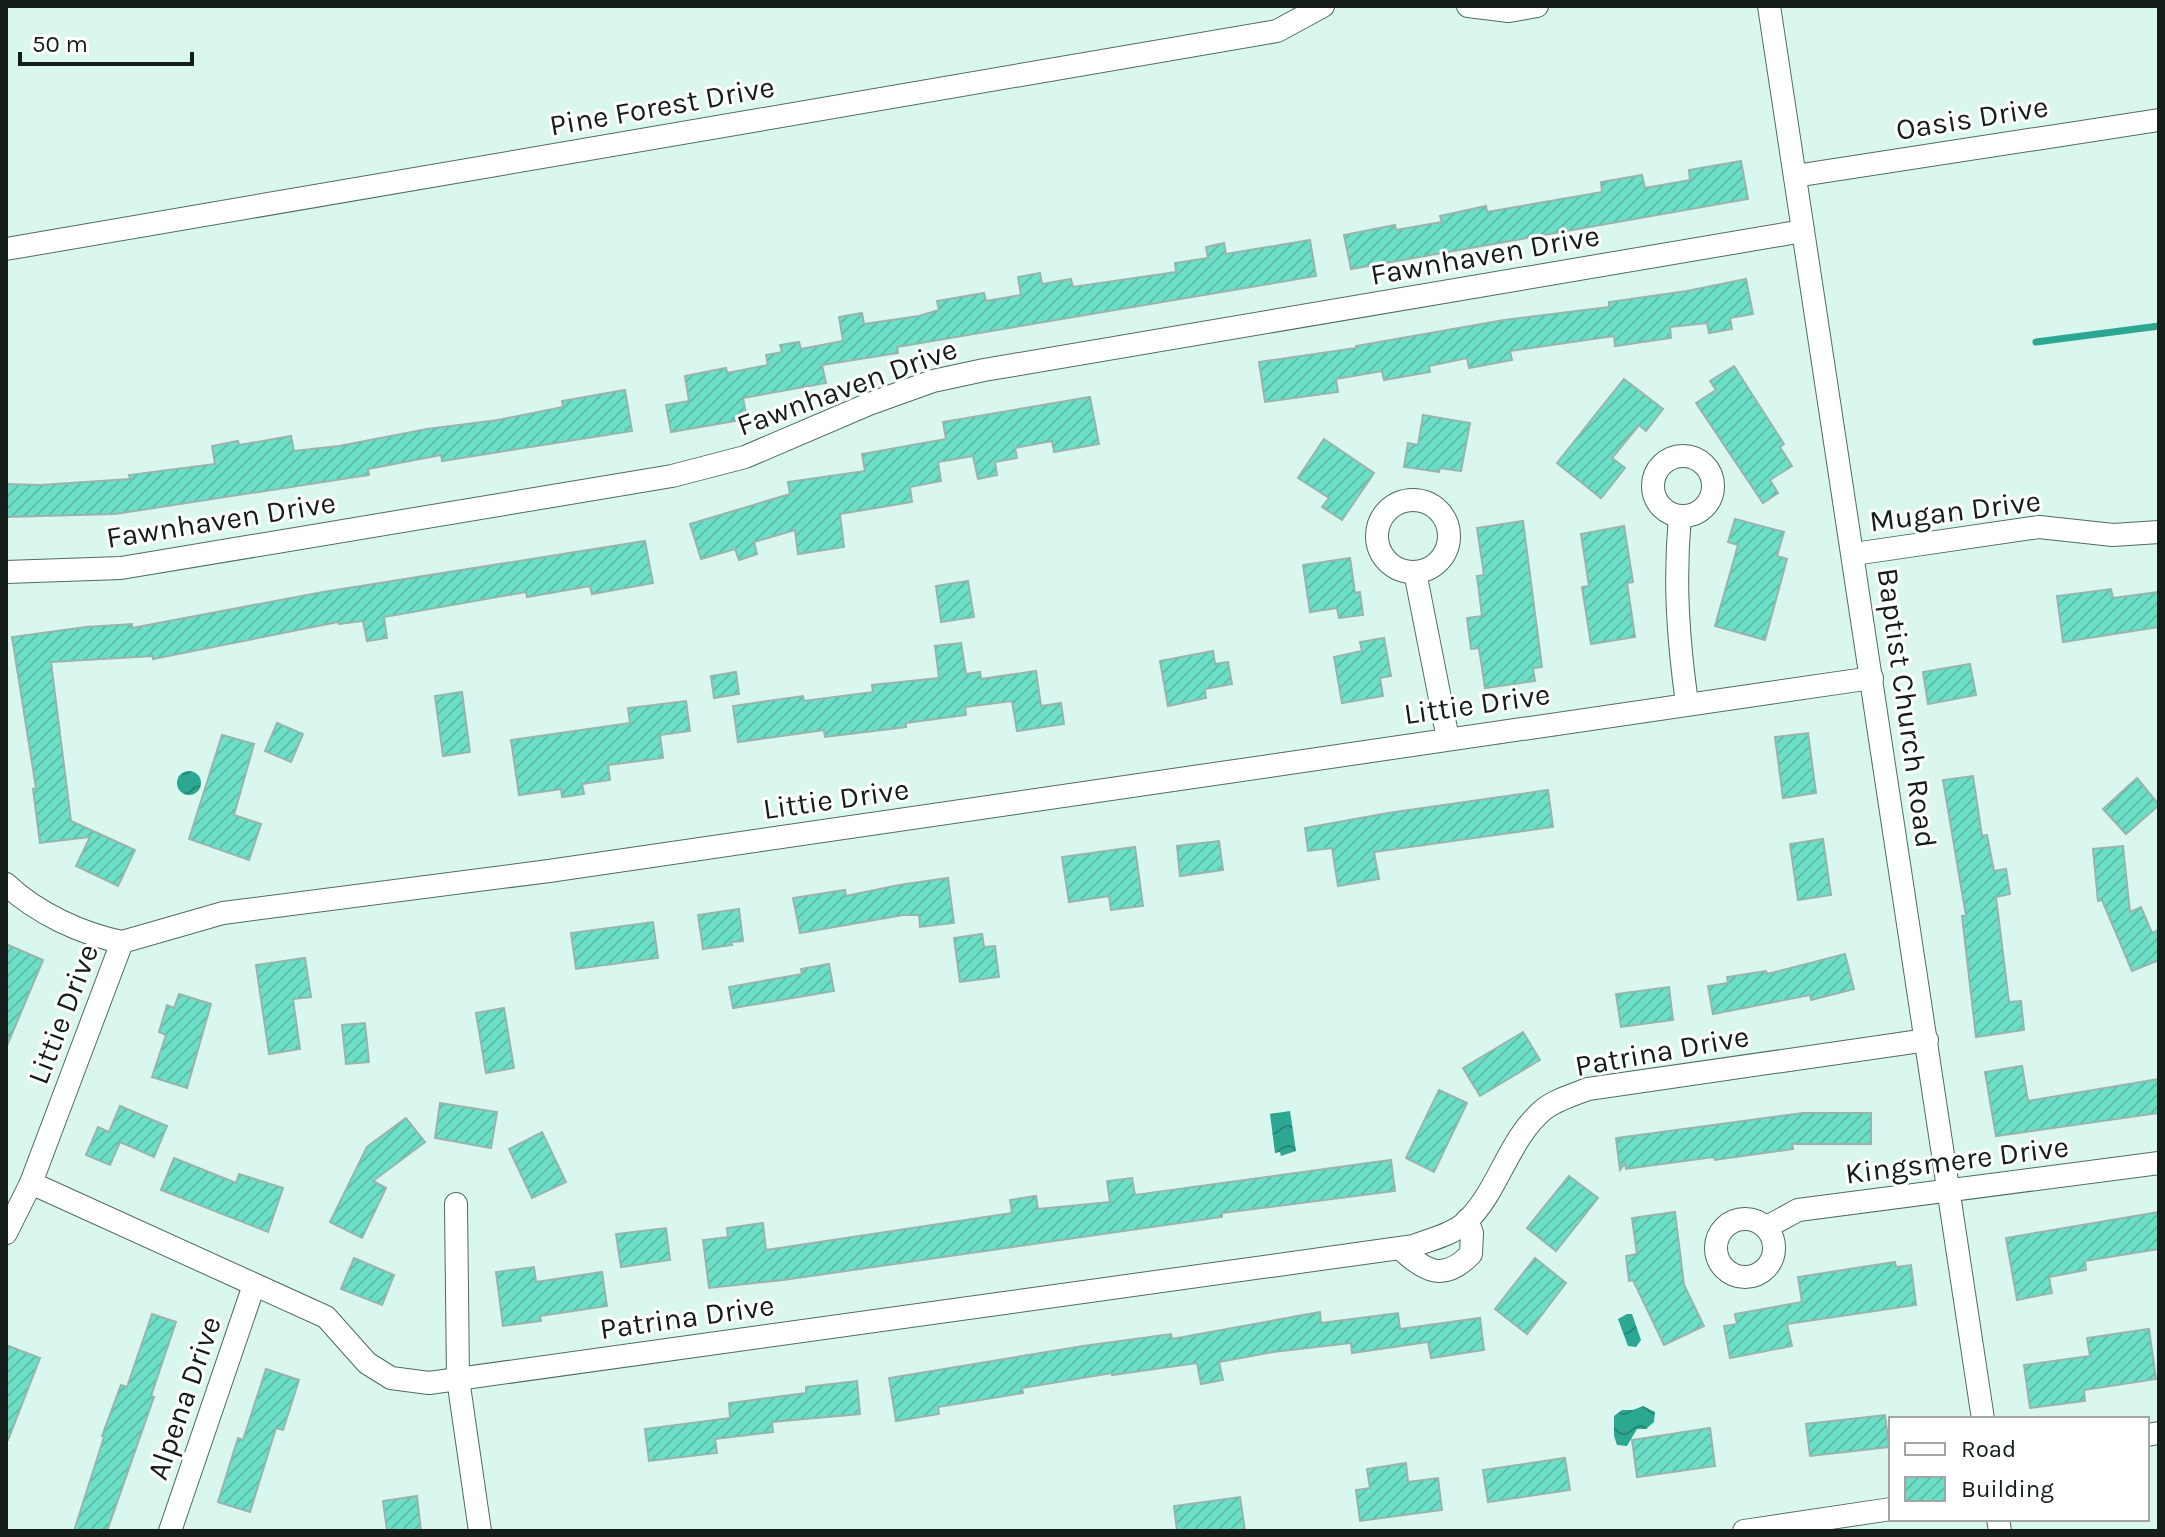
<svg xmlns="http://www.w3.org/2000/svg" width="2165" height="1537" font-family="Karla,sans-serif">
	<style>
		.water { fill: url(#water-waves) }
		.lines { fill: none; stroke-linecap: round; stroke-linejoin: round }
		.stream { stroke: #2ca892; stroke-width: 7 }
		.building { fill: url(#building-hatch); stroke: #98b5ad; stroke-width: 2 }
		.minor-casing { stroke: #506b64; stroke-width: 24 }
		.minor { stroke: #fff; stroke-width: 22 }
		.labels { text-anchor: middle; stroke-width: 6; stroke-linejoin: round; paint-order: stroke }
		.street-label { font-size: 30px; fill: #131e1b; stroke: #fff }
	</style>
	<defs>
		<pattern id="water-waves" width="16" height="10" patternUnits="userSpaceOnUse" patternTransform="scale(2)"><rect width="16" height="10" fill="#2ca892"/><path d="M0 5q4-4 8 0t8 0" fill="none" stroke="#248876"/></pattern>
		<pattern id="building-hatch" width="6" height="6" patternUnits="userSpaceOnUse" patternTransform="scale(2)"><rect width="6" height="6" fill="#6cdfc7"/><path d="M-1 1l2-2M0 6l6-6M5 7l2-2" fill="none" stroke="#5dbfaa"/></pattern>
	</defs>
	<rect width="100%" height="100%" fill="#d9f7ef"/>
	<g class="water">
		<circle cx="189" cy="783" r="12"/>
		<path d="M1290,1111L1296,1151L1281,1156L1280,1152L1275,1153L1270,1114Z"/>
		<path d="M1627,1314H1632L1641,1340L1636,1347L1628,1346L1618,1319Z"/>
		<path d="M1643,1406L1655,1412L1654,1422L1646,1429H1637L1627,1446L1617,1445L1614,1436V1416L1622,1410H1633Z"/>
	</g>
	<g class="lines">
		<path class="stream" d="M2036,342L2159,326"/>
	</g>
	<g class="building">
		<path d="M1741,161L1748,199L1351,269L1344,235L1395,225L1396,230L1442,222L1440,216L1486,206L1487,212L1602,192L1601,182L1642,175L1645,188L1690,180L1689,170Z"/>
		<path d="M1310,240L1316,276L897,347L898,353L822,365L826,383L743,398L747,419L671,432L666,405L689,401L685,376L726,368L727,373L768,365L766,355L782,352L780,345L799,342L801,349L843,341L839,317L862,313L864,324L919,316L939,310L937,301L984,293L986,301L1021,295L1018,277L1040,273L1042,284L1071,279L1073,287L1176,272L1175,263L1208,258L1206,247L1224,243L1226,254Z"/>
		<path d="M1746,279L1753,314L1730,318L1732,329L1709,333L1707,323L1670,327L1671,338L1615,346L1614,336L1510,351L1512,360L1469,368L1467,358L1429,366L1430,372L1384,380L1382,371L1336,379L1338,392L1265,402L1259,362L1356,348V346L1504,320L1609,307V302L1687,291Z"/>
		<path d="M1734,366L1784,444L1780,447L1792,466L1770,480L1778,493L1763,503L1696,403L1716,390L1710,381Z"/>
		<path d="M1624,379L1663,409L1646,431L1639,425L1612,458L1625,468L1601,498L1557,463Z"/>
		<path d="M625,390L632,431L442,461L441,455L368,469L369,475L115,514L6,517V484L40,485L130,479L129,475L215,464L212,446L238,441L239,445L291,436L294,451L339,446L427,429L498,420L563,407L562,401Z"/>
		<path d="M1090,397L1099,444L1054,452L1052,441L1015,448L1017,458L995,462L997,475L978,479L973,456L938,462L941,481L910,487L912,502L840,514L844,547L798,554L795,530L754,542L757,554L739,560L735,549L701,559L690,524L790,494L788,482L865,471L862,454L946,439L943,422Z"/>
		<path d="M1423,415L1470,423L1461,471L1440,468L1439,472L1404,467L1408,443L1418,445Z"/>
		<path d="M1324,439L1374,473L1342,520L1322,507L1329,498L1298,478Z"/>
		<path d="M1735,519L1784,532L1777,556L1787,559L1765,640L1715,626L1738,545L1728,542Z"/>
		<path d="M1523,521L1542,667L1533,668L1535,681L1485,688L1479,648L1471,649L1467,618L1482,616L1477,576L1484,575L1477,528Z"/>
		<path d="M1624,526L1633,582L1627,583L1635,637L1591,644L1582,587L1589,586L1581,534Z"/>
		<path d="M645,541L653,583L592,594L590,586L527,597L526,592L384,617L387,638L367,641L363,621L339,624L338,622L153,659V656L51,662L71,821L135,850L118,886L76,866L90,837L40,843L33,789L36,788L12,637L86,627L132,624V628L323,592Z"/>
		<path d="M1350,558L1355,593L1360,592L1363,615L1339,618L1337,608L1310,612L1303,565Z"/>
		<path d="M968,581L974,617L941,622L936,586Z"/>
		<path d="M2111,589L2113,598L2159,592V627L2063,642L2057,596Z"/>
		<path d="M1384,638L1391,676L1380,678L1383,696L1342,703L1334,657L1362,651L1360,642Z"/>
		<path d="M961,643L966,674L980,672L981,679L1036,671L1041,706L1061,703L1064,724L1017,731L1012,701L965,707L966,715L906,723V727L825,737L824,730L738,742L733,706L803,696L804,701L873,692L872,685L939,678L935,646Z"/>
		<path d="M1213,651L1215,664L1228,662L1232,684L1205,689L1206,698L1168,706L1160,661Z"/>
		<path d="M1970,664L1976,695L1928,704L1923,672Z"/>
		<path d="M736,672L739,694L714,698L711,676Z"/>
		<path d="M462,692L470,752L443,756L435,696Z"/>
		<path d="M686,701L690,731L660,735L663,758L608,765L610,780L582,784L584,794L562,797L561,789L519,795L511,740L630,723L628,708Z"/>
		<path d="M277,723L303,734L291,762L265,751Z"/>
		<path d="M1808,733L1816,793L1783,798L1775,737Z"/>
		<path d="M222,735L254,744L234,815L261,824L249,860L189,839Z"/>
		<path d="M1973,776L1982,836L1987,835L1994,871L2006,869L2010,894L1996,897L2009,1002L2021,1001L2024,1030L1976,1037L1962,916H1966L1943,780Z"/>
		<path d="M2137,778L2159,805L2126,834L2103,809Z"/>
		<path d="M1548,790L1553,827L1374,852L1379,879L1338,886L1332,848L1308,851L1305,828L1388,813Z"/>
		<path d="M1823,839L1831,895L1798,900L1790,844Z"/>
		<path d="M1219,841L1223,870L1180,876L1177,846Z"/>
		<path d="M2123,846L2130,912L2141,907L2152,933L2159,930V960L2132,971L2102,900L2098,901L2093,849Z"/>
		<path d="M1135,847L1143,906L1111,910L1109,896L1069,902L1062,857Z"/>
		<path d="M948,878L954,923L920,927L919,915H903L800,933L793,898L845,890L846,896L899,885Z"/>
		<path d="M739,909L743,941L731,942L732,945L703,949L698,915Z"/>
		<path d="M653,922L658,958L576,969L571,933Z"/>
		<path d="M982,934L984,947L995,946L999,977L960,982L954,938Z"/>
		<path d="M6,944L43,960L6,1048Z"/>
		<path d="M1845,954L1854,989L1811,1000L1810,995L1713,1014L1708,986L1728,983L1727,977L1766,971L1767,974Z"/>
		<path d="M305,958L311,997L293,999L300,1049L269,1054L256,965Z"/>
		<path d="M829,964L834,991L733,1008L729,987L802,974L801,969Z"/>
		<path d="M1669,987L1673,1020L1621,1027L1616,994Z"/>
		<path d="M179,994L211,1004L187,1088L152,1077L166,1035L159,1032L167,1005L174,1008Z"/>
		<path d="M504,1008L514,1068L486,1073L476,1013Z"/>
		<path d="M365,1023L369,1062L346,1064L342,1025Z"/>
		<path d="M1523,1032L1540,1060L1480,1096L1463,1068Z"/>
		<path d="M2022,1066L2028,1101L2159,1079V1113L1996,1136L1985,1072Z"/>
		<path d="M1439,1090L1467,1103L1434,1172L1406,1158Z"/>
		<path d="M440,1103L497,1112L491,1148L435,1138Z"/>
		<path d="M120,1106L167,1126L154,1157L120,1142L110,1165L86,1155L98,1127L109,1132Z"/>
		<path d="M1803,1113H1871V1144H1792L1793,1149L1715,1160L1714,1157L1626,1169L1625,1163L1620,1170L1616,1138Z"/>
		<path d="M406,1118L425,1142L373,1181L386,1188L362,1238L330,1222L367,1147Z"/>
		<path d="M542,1132L566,1182L532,1198L509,1149Z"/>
		<path d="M174,1158L236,1183L239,1174L283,1188L268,1232L161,1190Z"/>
		<path d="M1391,1160L1395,1191L1222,1213V1217L783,1280L709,1288L703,1240L728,1237L727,1228L763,1223L766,1250L1012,1213L1010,1200L1036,1196L1038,1209L1110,1202L1107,1181L1132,1178L1135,1195Z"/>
		<path d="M1569,1176L1598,1198L1556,1251L1527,1228Z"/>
		<path d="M1675,1212L1684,1285L1704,1326L1664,1345L1633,1280L1629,1281L1626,1256L1637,1254L1632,1218Z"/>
		<path d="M2159,1212V1249L2085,1261L2086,1270L2049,1277L2052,1293L2017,1300L2006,1238Z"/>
		<path d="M666,1228L670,1260L621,1267L616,1234Z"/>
		<path d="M354,1258L394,1275L382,1305L341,1289Z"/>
		<path d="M1535,1258L1566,1283L1527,1334L1495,1309Z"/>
		<path d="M1895,1262L1896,1267L1911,1265L1916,1305L1787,1324L1792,1346L1730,1358L1724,1326L1737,1324L1735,1314L1802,1302L1798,1277Z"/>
		<path d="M534,1267L536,1282L602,1272L607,1306L540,1316L541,1321L503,1326L496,1272Z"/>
		<path d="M1320,1312L1321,1323L1398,1313L1400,1329L1480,1318L1484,1350L1431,1358L1428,1342L1352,1353L1351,1343L1273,1352L1219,1362L1223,1380L1201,1384L1197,1363L1112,1375V1373L1022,1388L1023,1393L938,1407L939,1414L896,1421L889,1378L1083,1346L1171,1334L1172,1339Z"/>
		<path d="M152,1314L176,1322L151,1396L154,1397L107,1531H74L104,1437L102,1436L121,1385L127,1387Z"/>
		<path d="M2149,1329L2156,1379L2084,1390L2085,1401L2030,1408L2024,1365L2090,1356L2087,1338Z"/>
		<path d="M6,1345L40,1358L8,1440H6Z"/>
		<path d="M266,1369L299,1380L283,1430L276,1428L250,1512L218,1502L238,1438L243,1440Z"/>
		<path d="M857,1381L860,1414L772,1422L773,1432L715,1439L717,1453L649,1461L645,1429L730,1418L729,1403L806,1393V1387Z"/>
		<path d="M1885,1415L1889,1447L1810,1456L1806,1424Z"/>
		<path d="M1710,1428L1715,1466L1637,1477L1632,1440Z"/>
		<path d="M1565,1458L1570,1490L1488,1502L1483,1470Z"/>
		<path d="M1406,1463L1408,1482L1438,1478L1442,1510L1360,1521L1356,1490L1370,1488L1367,1469Z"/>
		<path d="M417,1496L421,1531H387L383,1501Z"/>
		<path d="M1240,1497L1245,1531H1177L1174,1506Z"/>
	</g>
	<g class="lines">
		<g class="minor-casing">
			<g id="minor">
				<path d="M1468,6L1509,11L1537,6"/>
				<path d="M1769,6L1983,1419"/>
				<path d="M1795,176L2159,120"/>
				<path d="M6,249L1277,31L1323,6"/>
				<circle cx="1683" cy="486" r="30"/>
				<circle cx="1413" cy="536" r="36"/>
				<path d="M1680,516C1674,581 1678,639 1687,703"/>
				<path d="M1854,554L2039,527L2113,535L2159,532"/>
				<path d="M6,572L121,568L672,476L745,457L869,404L933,381L984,370L1803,231"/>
				<path d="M1415,572L1448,739"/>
				<path d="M6,884C36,913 82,934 122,942"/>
				<path d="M31,1183L326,1317L367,1363L391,1378L429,1383L1414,1246C1431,1239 1451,1235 1465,1223C1499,1191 1507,1141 1543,1110C1555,1100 1573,1095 1588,1089L1927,1040"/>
				<path d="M456,1204L458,1379L480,1531"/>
				<circle cx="1745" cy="1248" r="29"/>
				<path d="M1767,1227L1798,1210L2159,1163"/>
				<path d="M6,1233L31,1183L122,942L223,913L549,871L1872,678"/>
				<path d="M1400,1248C1425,1272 1444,1282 1471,1254L1472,1233L1467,1220"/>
				<path d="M2147,1435L2159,1433"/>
				<path d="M1998,1519L2000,1531"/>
				<path d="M170,1531L254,1285"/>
				<path d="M1744,1531L1891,1509"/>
			</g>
		</g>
		<use href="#minor" class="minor"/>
	</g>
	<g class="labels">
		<g class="street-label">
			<text transform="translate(662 106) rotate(-10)" y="10">Pine Forest Drive</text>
			<text transform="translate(1972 118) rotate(-9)" y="10">Oasis Drive</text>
			<text transform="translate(1485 255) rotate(-10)" y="10">Fawnhaven Drive</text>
			<text transform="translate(847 387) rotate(-20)" y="10">Fawnhaven Drive</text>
			<text transform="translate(1955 511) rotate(-7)" y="10">Mugan Drive</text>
			<text transform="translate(221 520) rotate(-9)" y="10">Fawnhaven Drive</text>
			<text transform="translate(1477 704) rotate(-8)" y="10">Littie Drive</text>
			<text transform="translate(1907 708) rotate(82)" y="10">Baptist Church Road</text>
			<text transform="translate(836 799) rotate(-8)" y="10">Littie Drive</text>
			<text transform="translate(63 1014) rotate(-69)" y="10">Littie Drive</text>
			<text transform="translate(1662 1051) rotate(-10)" y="10">Patrina Drive</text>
			<text transform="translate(1957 1160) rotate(-7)" y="10">Kingsmere Drive</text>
			<text transform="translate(687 1317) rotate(-8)" y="10">Patrina Drive</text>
			<text transform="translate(184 1398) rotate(-71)" y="10">Alpena Drive</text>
		</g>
	</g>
	<rect width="2165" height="1537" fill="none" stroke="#131e1b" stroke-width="16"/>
	<rect x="1889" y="1417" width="260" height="104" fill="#ffffff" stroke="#a1a5a4" stroke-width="2"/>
	<rect x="1905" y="1443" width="40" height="12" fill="#ffffff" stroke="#a1a5a4" stroke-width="2"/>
	<text x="1961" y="1457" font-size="24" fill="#131e1b">Road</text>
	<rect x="1905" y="1477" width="40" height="24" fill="url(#building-hatch)" stroke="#a1a5a4" stroke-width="2"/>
	<text x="1961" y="1497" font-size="24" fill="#131e1b">Building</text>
	<path d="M20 52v12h172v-12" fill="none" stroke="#131e1b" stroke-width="4"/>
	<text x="32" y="52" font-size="24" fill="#131e1b" stroke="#ffffff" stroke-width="6" paint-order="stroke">50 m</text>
</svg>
